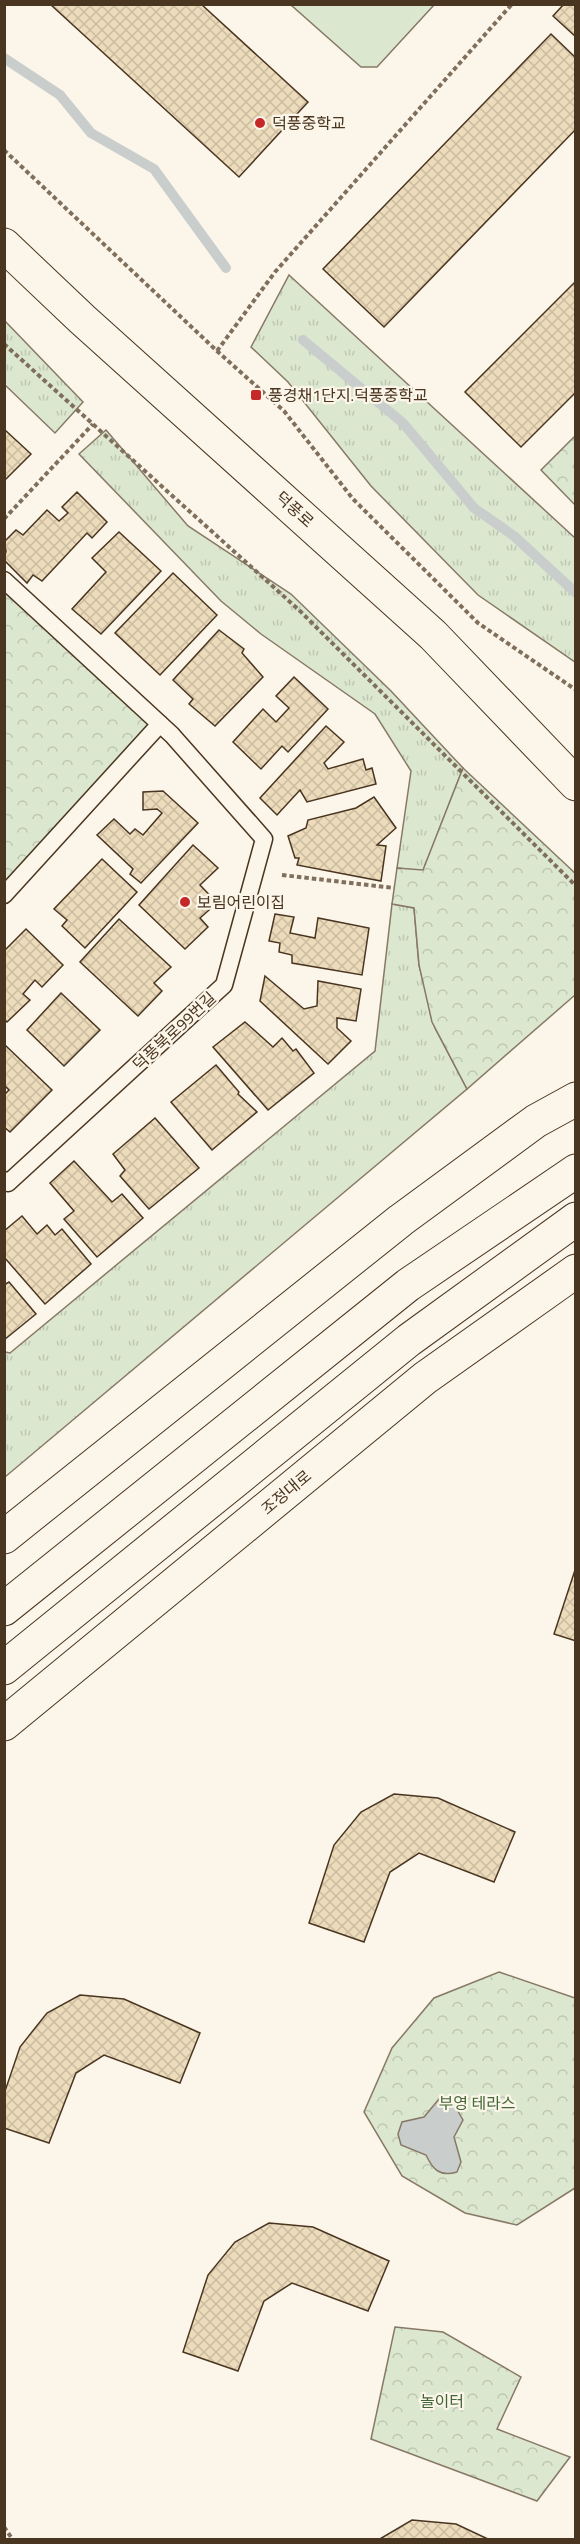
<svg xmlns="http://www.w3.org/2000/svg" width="580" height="2544" font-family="'Titillium Web','Noto Sans KR',sans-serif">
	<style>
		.grass { fill: url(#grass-tufts); stroke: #887966; stroke-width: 1.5 }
		.park { fill: url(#park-crowns); stroke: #887966; stroke-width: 1.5 }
		.garden { fill: #dce7d0; stroke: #887966; stroke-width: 1.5 }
		.water { fill: #c9cecd; stroke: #887966; stroke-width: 1.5 }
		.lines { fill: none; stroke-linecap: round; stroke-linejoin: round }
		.stream { stroke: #c9cecd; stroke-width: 10 }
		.building { fill: url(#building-cross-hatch); stroke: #4a3520; stroke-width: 1.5 }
		.lane-casing { stroke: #4a3520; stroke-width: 19 }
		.secondary-casing { stroke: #4a3520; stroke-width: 35 }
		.primary-casing { stroke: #4a3520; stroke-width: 35 }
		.path { stroke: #7f6f5c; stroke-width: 4; stroke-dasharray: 4.5 3; stroke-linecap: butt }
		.lane { stroke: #fbf6e9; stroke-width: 16 }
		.secondary { stroke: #fbf6e9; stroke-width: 33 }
		.primary { stroke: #fbf6e9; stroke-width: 33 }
		.poi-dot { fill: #c62828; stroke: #fbf6e9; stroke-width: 2 }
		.labels { text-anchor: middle; stroke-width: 4.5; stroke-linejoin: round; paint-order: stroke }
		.poi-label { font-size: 16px; fill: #4a3520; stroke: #fbf6e9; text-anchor: start }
		.street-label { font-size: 16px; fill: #4a3520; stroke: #fbf6e9 }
		.park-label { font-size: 16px; fill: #436837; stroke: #fbf6e9 }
	</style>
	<defs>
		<pattern id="grass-tufts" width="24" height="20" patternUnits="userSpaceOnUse" patternTransform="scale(1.5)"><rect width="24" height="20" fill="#dce7d0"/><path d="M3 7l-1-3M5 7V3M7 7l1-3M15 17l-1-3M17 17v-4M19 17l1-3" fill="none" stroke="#bec7b2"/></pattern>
		<pattern id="park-crowns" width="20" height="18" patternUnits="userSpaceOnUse" patternTransform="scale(1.5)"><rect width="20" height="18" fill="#dce7d0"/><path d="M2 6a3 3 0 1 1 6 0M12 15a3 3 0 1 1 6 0" fill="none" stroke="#bec7b2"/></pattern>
		<pattern id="building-cross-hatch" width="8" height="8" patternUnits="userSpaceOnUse" patternTransform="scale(1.5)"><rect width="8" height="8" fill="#ecdcbc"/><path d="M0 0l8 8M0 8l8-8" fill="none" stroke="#ccbda1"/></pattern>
	</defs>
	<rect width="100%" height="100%" fill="#fbf6e9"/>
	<g class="grass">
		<path d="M289,275L575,538V662L478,595L371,486L288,382L251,347Z"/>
		<path d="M4,320L83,402L55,433L5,385Z"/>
		<path d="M106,430L188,526L291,594L391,691L463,768L423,871L397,868L411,771L375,714L261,634L221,601L79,454Z"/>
		<path d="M392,904L414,908L419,965L435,1028L467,1089L5,1477V1352L10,1353L375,1051Z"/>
	</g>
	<g class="park">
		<path d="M575,436V505L541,470Z"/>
		<path d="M4,580L160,724L4,883Z"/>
		<path d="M463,768L576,874L575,995L467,1089L432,1022L419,965L414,908L392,904L397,868L423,870Z"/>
		<path d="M499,1972L575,1998V2188L517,2225L465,2213L402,2176L364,2112L392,2048L434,1998Z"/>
		<path d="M395,2327L443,2332L521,2377L497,2429L570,2457L537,2501L371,2439Z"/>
	</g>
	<path class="garden" d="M291,5H434L377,67H361Z"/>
	<path class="water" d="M439,2099H451L463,2120L454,2137L461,2162L457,2172C440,2177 433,2170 426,2155L401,2145L398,2134L402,2122L424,2117Z"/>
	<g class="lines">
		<g class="stream">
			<path d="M4,58L60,95L91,133L154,169L226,268"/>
			<path d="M303,340L403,423L474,508L514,536L576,593"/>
		</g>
	</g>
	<g class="building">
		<path d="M50,4H201L308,102L239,177Z"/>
		<path d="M564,4H576V37L553,16Z"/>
		<path d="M551,34L576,58V129L384,327L323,269Z"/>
		<path d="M576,281V392L521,447L465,392Z"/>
		<path d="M5,430L31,454L4,481V430Z"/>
		<path d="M77,492L107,522L92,538L87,533L42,581L33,575L27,583L4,560L6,551L4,542L16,530L23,535L47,510L59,521L68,513L62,507Z"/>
		<path d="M119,532L161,571L101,634L72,609L106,572L92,558Z"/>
		<path d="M173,573L217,615L160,675L115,633Z"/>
		<path d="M219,630L244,649L242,653L263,677L215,726L189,704L193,699L173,680Z"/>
		<path d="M294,677L328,709L288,752L282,746L261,769L233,742L263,709L276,722L289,708L276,696Z"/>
		<path d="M326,726L344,742L324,763L328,769L363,759L366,770L372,768L376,784L307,802L300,790L277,815L260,798Z"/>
		<path d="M163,791L198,823L141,883L130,874L133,869L97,835L114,819L130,834L135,829L143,835L162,813L157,809L143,810V792Z"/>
		<path d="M374,797L396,828L377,845L386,846L381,881L297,865L299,858H295L288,836L306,828L308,820L356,808Z"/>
		<path d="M193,845L218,868L200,885L217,903L200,918L208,927L185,949L139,905Z"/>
		<path d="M102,859L137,892L85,948L62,926L67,920L54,909Z"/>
		<path d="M275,914L294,917L290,933L315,938L318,918L369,928L362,975L292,963V955L279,952L280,943L269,941Z"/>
		<path d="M119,919L171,967L154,983L162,991L138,1016L80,962Z"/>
		<path d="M26,929L63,965L42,987L35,980L23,994L30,1000L7,1022L4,1019V951Z"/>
		<path d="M265,976L304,1009L317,1006L318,981L361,989L356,1021L337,1018V1028L351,1041L328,1064L260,1001Z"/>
		<path d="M61,993L100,1030L64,1066L27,1030Z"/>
		<path d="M245,1022L273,1047L282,1038L293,1051L296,1049L314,1073L268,1110L213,1047Z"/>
		<path d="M5,1045L52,1090L10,1132L4,1127V1095L9,1090L4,1085Z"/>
		<path d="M216,1065L239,1092L238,1094L257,1112L212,1150L171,1102Z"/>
		<path d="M155,1118L199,1168L149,1209L120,1176L125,1170L113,1154Z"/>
		<path d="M74,1161L112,1202L122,1194L143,1218L97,1257L64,1219L74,1211L50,1183Z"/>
		<path d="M22,1216L37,1234L47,1225L55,1235L62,1229L91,1264L45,1304L4,1257V1231Z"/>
		<path d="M9,1282L36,1314L4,1340V1285Z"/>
		<path d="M576,1567V1641L554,1634Z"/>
		<path d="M394,1794L438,1798L515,1832L494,1882L419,1853L390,1872L364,1942L309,1923L334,1845L361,1812Z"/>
		<path d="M80,1995L124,1999L200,2033L180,2083L104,2055L76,2073L49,2143L4,2128V2094L20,2047L47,2013Z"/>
		<path d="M269,2223L313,2227L389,2261L368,2311L292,2283L264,2301L238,2371L183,2352L208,2275L235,2242Z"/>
		<path d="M412,2520L456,2524L490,2540H378Z"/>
	</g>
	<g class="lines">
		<g class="lane-casing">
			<g id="lane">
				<path d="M4,580L172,735L264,839L224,985L8,1183L4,1180"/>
				<path d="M4,895L160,724"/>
			</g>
		</g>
		<g class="secondary-casing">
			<path id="secondary" d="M4,245L82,319L433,635L576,784"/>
		</g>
		<g class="primary-casing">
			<g id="primary">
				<path d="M4,1537L401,1220L536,1121L576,1099"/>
				<path d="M4,1609L408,1285L576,1171"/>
				<path d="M4,1668L409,1340L576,1219"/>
				<path d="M4,1724L425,1378L576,1271"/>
			</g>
		</g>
		<g class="path">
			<path d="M4,150L217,351L284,411L353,499L478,623L576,690"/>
			<path d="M4,344L299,610L576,886"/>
			<path d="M217,351L275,272L512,4"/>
			<path d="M4,519L93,424"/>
			<path d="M282,875L394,888"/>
			<path d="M4,2527L13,2540"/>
		</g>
		<use href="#lane" class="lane"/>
		<use href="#secondary" class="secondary"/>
		<use href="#primary" class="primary"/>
	</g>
	<g class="poi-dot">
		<circle cx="260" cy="123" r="6"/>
		<rect x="250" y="389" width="12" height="12" rx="3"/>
		<circle cx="185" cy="902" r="6"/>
	</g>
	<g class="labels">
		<g class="poi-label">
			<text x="272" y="129">덕풍중학교</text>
			<text x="268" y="401">풍경채1단지.덕풍중학교</text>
			<text x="197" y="908">보림어린이집</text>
		</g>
		<g class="street-label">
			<text transform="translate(295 509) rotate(42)" y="6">덕풍로</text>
			<text transform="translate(174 1031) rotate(-43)" y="6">덕풍북로99번길</text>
			<text transform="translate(286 1492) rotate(-40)" y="6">조정대로</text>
		</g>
		<g class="park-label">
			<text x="477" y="2109">부영 테라스</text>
			<text x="442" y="2407">놀이터</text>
		</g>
	</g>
	<rect width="580" height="2544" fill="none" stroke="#4a3520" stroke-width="12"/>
</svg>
